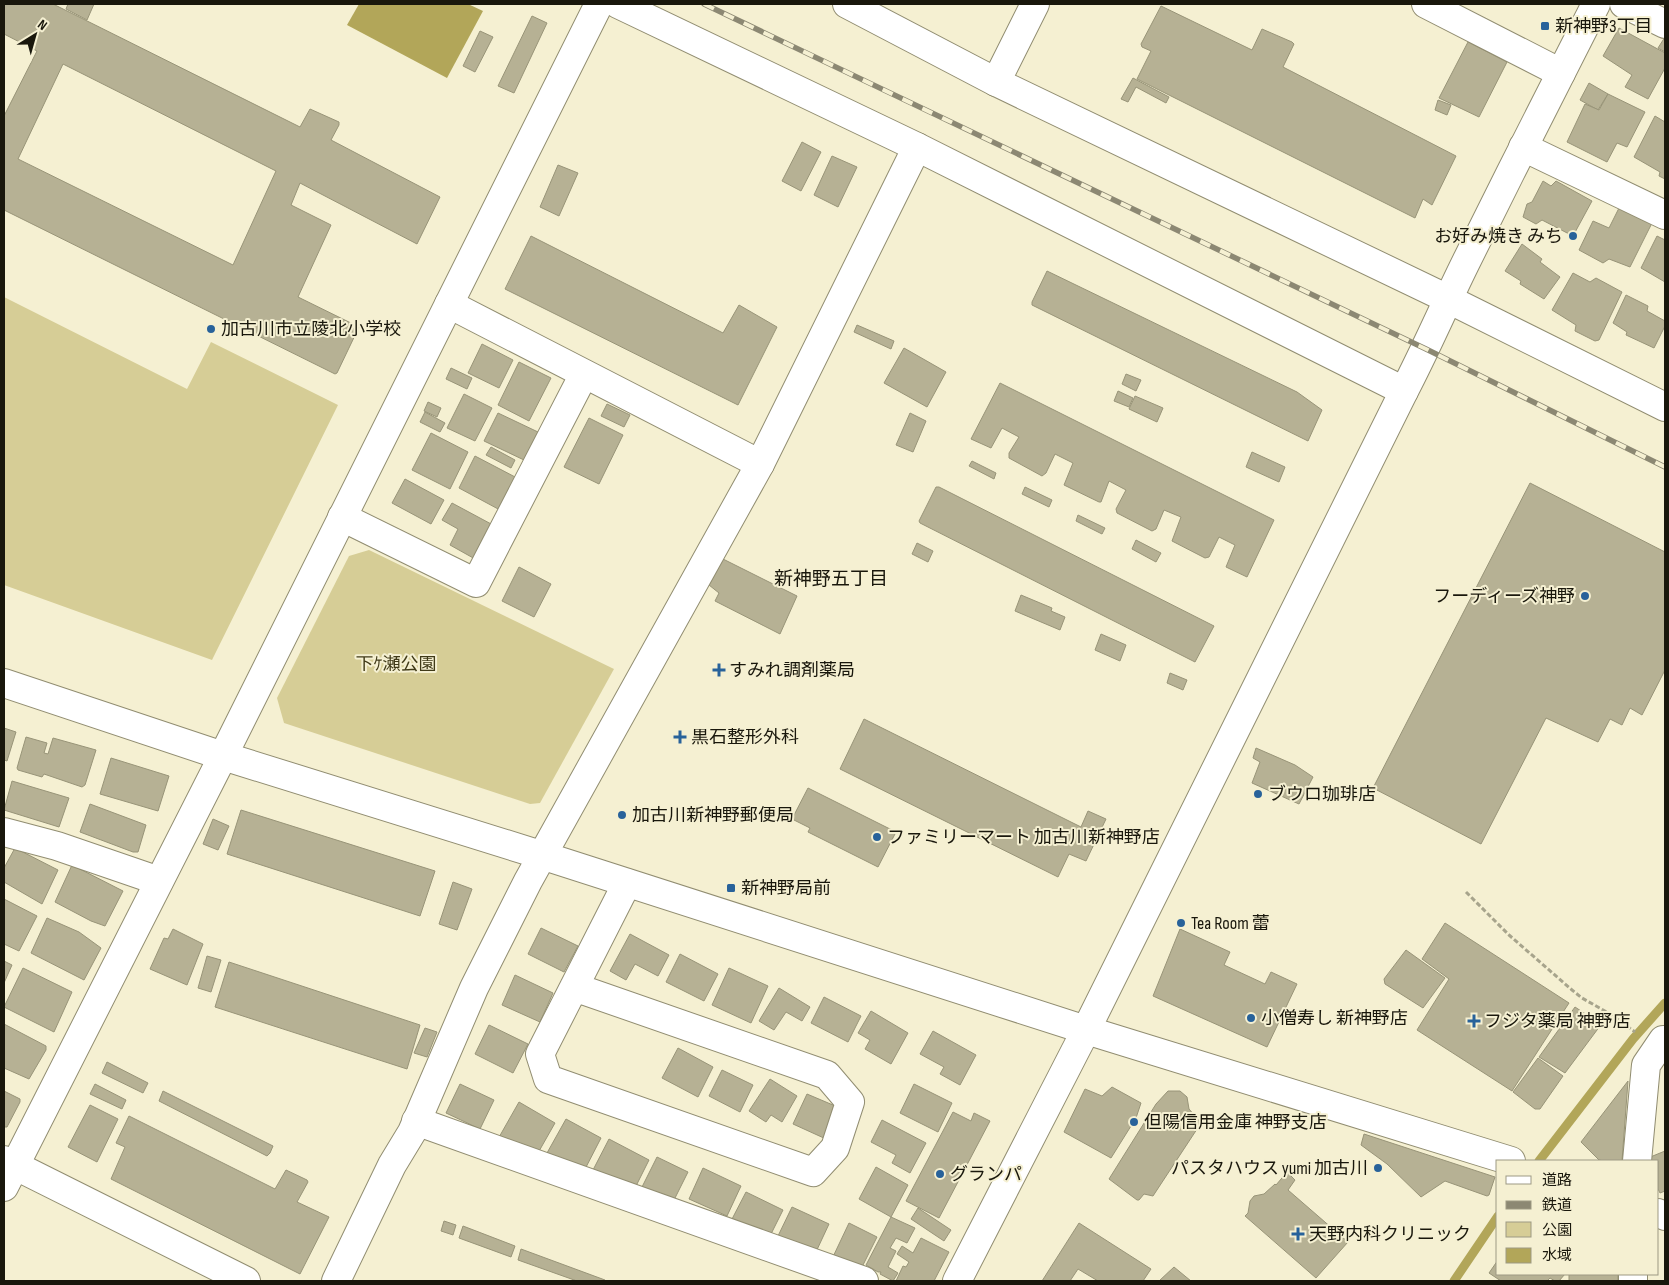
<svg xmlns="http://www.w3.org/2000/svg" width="1669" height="1285" font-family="'Sofia Sans Condensed','Noto Sans JP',sans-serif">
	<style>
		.green { fill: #d6cd96 }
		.water { fill: #b2a659 }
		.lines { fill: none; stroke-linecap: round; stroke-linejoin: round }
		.stream { stroke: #b2a659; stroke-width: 9 }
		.building { fill: #b6b194; stroke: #989478; fill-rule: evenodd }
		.minor-casing { stroke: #918d71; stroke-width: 30 }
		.path { stroke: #a7a48c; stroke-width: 3; stroke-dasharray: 5 2.5; stroke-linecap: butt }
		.minor { stroke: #fff; stroke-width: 28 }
		.rail-casing { stroke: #8c8873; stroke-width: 5.5 }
		.rail { stroke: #f5f0d2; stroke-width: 4; stroke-dasharray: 11; stroke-linecap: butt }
		.poi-dot { fill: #28629a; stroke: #f5f0d2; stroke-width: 2 }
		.labels { text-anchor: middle; stroke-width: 4; stroke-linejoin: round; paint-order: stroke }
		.poi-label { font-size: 18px; fill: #19170c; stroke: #f5f0d2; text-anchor: start }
		.park-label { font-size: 18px; fill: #403a18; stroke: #f5f0d2 }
		.neighbourhood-label { font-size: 19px; fill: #19170c; stroke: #f5f0d2 }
	</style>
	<rect width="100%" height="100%" fill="#f5f0d2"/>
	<g class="green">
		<path d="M4,297L187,389L211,342L338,405L212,660L4,585Z"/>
		<path d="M369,550L614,669L540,803L530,804L284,723L277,698L349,556Z"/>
	</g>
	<path class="water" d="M359,4H468L483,11L447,78L347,25Z"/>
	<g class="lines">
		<g class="stream">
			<path d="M1539,1161L1633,1039L1665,1003"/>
			<path d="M1454,1281L1498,1216"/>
		</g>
	</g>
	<g class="building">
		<path d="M4,4H53L300,127L310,109L339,122V125L331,140L440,197L417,244L300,183L291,205L331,225L298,297L359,327L337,373L335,374L4,210V116L37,51L4,34ZM63,64L276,171L233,265L18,159Z"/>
		<path d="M68,4H94L87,20L66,9Z"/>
		<path d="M1161,6L1252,50L1262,29L1292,42L1294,44L1283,67L1456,156L1432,205L1423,199L1415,218L1137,79L1151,51L1142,47L1141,44Z"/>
		<path d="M532,16L547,23L514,93L498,86Z"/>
		<path d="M1619,28L1665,53V68L1648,99L1625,87L1632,75L1603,56Z"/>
		<path d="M480,31L493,37L475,72L463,66Z"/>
		<path d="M1665,37V52L1658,48Z"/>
		<path d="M1468,42L1507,62L1479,117L1439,98Z"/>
		<path d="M1133,78L1169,97L1166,103L1136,87L1128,102L1121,99Z"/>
		<path d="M1589,83L1608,94L1598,110L1580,100Z"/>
		<path d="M1608,94L1645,112L1627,147L1617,143L1607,162L1567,142L1585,104L1599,110Z"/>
		<path d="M1438,100L1451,105L1447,115L1435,110Z"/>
		<path d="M1655,116L1665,122V179L1659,176L1660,172L1634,157Z"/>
		<path d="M802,142L821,152L801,191L782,181Z"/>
		<path d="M832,156L857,167L838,207L814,195Z"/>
		<path d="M558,165L578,173L559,216L540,207Z"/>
		<path d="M1543,181L1551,186L1556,181L1592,201L1573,236L1542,220L1536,224L1523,217L1527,204L1532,202Z"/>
		<path d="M1619,208L1652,223L1630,267L1609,259L1603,263L1579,250L1593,221L1609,228Z"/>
		<path d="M531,236L723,333L739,305L777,327L738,405L505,289Z"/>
		<path d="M1657,236L1665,240V282L1641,268Z"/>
		<path d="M1522,244L1542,259L1540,262L1560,277L1544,299L1520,284L1521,281L1505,271Z"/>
		<path d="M1047,271L1297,392L1322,410L1308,441L1032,305V302Z"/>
		<path d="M1573,273L1590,282L1596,278L1622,292L1599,340L1595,341L1575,331L1576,325L1552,310Z"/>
		<path d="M1626,295L1648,306L1647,311L1665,321V326L1654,348L1626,335L1627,332L1613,323Z"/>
		<path d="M857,325L894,341L891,349L854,332Z"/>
		<path d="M482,344L513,360L499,388L468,373Z"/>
		<path d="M904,348L946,372L927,407L884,383Z"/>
		<path d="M519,362L551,378L529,421L498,405Z"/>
		<path d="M451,368L472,378L467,389L446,379Z"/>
		<path d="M1126,374L1141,380L1136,391L1122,384Z"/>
		<path d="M1000,383L1274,520L1247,577L1226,567L1235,545L1219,537L1209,557L1205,558L1172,541L1181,517L1164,510L1156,529L1152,531L1117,513L1116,509L1126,490L1109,481L1101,502H1099L1064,485L1073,463L1055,454L1046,473L1042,476L1009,458V453L1019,437L1002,428L991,448L971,439Z"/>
		<path d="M1118,391L1133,398L1129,407L1114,401Z"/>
		<path d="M464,394L492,408L475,441L447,428Z"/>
		<path d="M1135,396L1163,408L1157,422L1129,409Z"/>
		<path d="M428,402L441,408L437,417L424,411Z"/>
		<path d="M607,404L630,415L624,427L601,416Z"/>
		<path d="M425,412L445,423L440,432L420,422Z"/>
		<path d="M498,413L538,432L524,460L484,441Z"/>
		<path d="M910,413L926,421L913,452L896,445Z"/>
		<path d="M589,418L623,435L599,484L564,467Z"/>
		<path d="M431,433L468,452L450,489L412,470Z"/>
		<path d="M491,447L515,460L511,468L486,455Z"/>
		<path d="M1252,452L1285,467L1279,482L1246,467Z"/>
		<path d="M475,456L517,478L500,510L459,488Z"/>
		<path d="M972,461L996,473L994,479L969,466Z"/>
		<path d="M405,479L444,500L431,524L392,503Z"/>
		<path d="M1530,483L1665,552V670L1642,715L1630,708L1622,725L1610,719L1598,742L1546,718L1481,844L1373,788Z"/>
		<path d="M936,487H939L1212,625L1214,626L1195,662L920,523L919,521Z"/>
		<path d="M1025,487L1052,500L1049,507L1022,494Z"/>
		<path d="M452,503L493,525L475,559L450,545L458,529L442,520Z"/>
		<path d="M1078,515L1105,528L1102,534L1076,521Z"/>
		<path d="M1136,540L1161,553L1156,562L1132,549Z"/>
		<path d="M917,543L933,551L928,562L912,554Z"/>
		<path d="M723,559L797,596L780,634L715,601L719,593L709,585Z"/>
		<path d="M519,567L551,584L534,617L502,601Z"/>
		<path d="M1021,595L1052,608L1051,611L1065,617L1060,630L1015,611Z"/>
		<path d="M1101,634L1126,645L1120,661L1095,650Z"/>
		<path d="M1170,673L1187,680L1183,690L1167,683Z"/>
		<path d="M864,719L1081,827L1088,811L1106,819L1086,861L1069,854L1058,877L840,769Z"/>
		<path d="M4,728L16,732L7,761L4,760Z"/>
		<path d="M26,737L47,743L44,753L48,754L53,738L96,750L85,785L82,787L44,774L42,777L18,770L17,768Z"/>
		<path d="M1256,748L1295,765L1313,777L1299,804L1252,783L1260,762L1253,758Z"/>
		<path d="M111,758L169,776L158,811L100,794Z"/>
		<path d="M12,781L69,798L59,827L4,810Z"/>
		<path d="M808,788L896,832L878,867L808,832L810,828L792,819Z"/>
		<path d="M90,804L146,825L138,852H133L80,832Z"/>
		<path d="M241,810L435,871L420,916L227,854Z"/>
		<path d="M213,819L229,826L218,850L203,844Z"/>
		<path d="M15,848L58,870L42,904L4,882V868Z"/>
		<path d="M72,865L123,891L105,926L91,921L55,902Z"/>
		<path d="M453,882L472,889L457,930L439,924Z"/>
		<path d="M4,899L37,916L19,951L4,944Z"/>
		<path d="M47,918L79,932L101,948L84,980L31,953Z"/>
		<path d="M1445,923L1569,1003L1512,1091L1417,1030L1449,979L1422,959Z"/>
		<path d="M541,928L578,946L564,972L528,954Z"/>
		<path d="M173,929L203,944L187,985L150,969L164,938L168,939Z"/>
		<path d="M1180,929L1230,952L1224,965L1265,984L1271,972L1297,984L1267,1047L1153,996Z"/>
		<path d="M630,934L669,955L658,976L635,964L626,980L610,971Z"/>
		<path d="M1406,950L1445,978L1423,1008L1385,984L1384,979Z"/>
		<path d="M680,954L718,974L704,1001L666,982Z"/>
		<path d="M207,956L221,960L211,992L198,988Z"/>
		<path d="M4,961L12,965L4,983Z"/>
		<path d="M229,962L420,1025L407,1069L215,1007Z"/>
		<path d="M23,968L72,992L54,1032L4,1007Z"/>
		<path d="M729,968L768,986L751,1023L712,1005Z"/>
		<path d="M515,975L553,993L540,1022L502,1005Z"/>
		<path d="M779,988L810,1007L802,1021L786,1012L774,1030L759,1021Z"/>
		<path d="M824,997L861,1016L848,1042L811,1023Z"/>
		<path d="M1575,1007L1599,1023L1600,1026L1565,1073L1539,1057Z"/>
		<path d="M871,1011L908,1033L891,1064L865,1049L870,1040L858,1033Z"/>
		<path d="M4,1024L46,1046V1050L29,1079L4,1068Z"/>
		<path d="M489,1025L528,1044L513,1073L475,1054Z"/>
		<path d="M425,1028L437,1032L427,1057L414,1053Z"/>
		<path d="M933,1031L976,1055L960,1085L940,1074L944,1067L920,1054Z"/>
		<path d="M678,1048L713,1067L698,1097L662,1078Z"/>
		<path d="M1538,1058L1563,1076L1540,1109H1535L1513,1092Z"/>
		<path d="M107,1062L148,1083L143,1093L102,1073Z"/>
		<path d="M722,1070L753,1085L740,1112L709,1096Z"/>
		<path d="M770,1079L797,1096L782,1122L771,1115L766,1122L749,1111Z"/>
		<path d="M1628,1081L1622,1161H1604L1599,1160L1581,1142Z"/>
		<path d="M95,1084L126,1100L122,1109L90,1094Z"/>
		<path d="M460,1084L494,1100L480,1129L446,1113Z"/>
		<path d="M914,1084L952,1103L938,1132L900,1113Z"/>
		<path d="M1112,1087L1141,1103L1136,1118L1111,1158L1064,1132L1085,1089L1102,1096Z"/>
		<path d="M4,1091L20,1099V1102L7,1127H4Z"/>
		<path d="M163,1091L273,1146L270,1153L267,1156L159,1101Z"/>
		<path d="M1168,1091H1180L1187,1097L1189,1109L1201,1123L1153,1196L1144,1194L1139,1200H1137L1109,1179L1156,1104Z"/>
		<path d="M807,1094L840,1108L826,1139L793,1124Z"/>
		<path d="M519,1102L555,1123L534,1160L498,1139Z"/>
		<path d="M90,1105L118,1119L97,1162L68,1147Z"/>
		<path d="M953,1112L971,1121L974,1113L990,1121L939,1218L906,1201Z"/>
		<path d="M129,1116L275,1189L286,1170L307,1180L308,1182L297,1202L329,1217L300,1274L111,1179L125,1147L116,1143Z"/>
		<path d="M566,1119L601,1138L583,1173L547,1153Z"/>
		<path d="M882,1120L926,1143L910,1173L892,1163L896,1155L871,1142Z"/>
		<path d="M1364,1134L1495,1177L1489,1195L1487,1196L1445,1181L1421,1197L1387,1164L1361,1145Z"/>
		<path d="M609,1139L649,1160L634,1190L593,1170Z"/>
		<path d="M1665,1151V1191L1660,1193L1658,1189V1161L1643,1160Z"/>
		<path d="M657,1157L688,1172L673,1202L642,1187Z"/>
		<path d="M876,1167L908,1185L891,1217L859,1199Z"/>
		<path d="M703,1168L741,1186L727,1216L689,1199Z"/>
		<path d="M1287,1172L1295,1180L1288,1190L1348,1242L1316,1278L1245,1216L1248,1213L1250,1201L1254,1196L1264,1194L1275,1184L1276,1185Z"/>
		<path d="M746,1192L783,1210L768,1240L731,1221Z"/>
		<path d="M792,1207L829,1224L815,1254L778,1236Z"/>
		<path d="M918,1208L951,1230L944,1241L911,1219Z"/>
		<path d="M891,1217L915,1228L907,1243L896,1238L890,1248L896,1251L888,1267L898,1273L893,1281L880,1274L881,1272H878L866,1265Z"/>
		<path d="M444,1221L456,1225L453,1235L441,1231Z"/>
		<path d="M849,1223L877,1237L858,1275L831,1261Z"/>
		<path d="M1079,1223L1151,1269L1143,1281H1098L1078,1269L1070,1281H1042Z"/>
		<path d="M463,1226L515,1246L511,1257L459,1238Z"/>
		<path d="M921,1238L949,1252L934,1281H896L903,1266L906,1267L909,1262L897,1254L902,1246L913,1253Z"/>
		<path d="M521,1249L605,1280V1281H577L518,1260Z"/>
		<path d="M1498,1260V1274H1565L1559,1281H1555L1550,1278L1547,1281H1501L1489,1273Z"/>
		<path d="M1174,1267L1191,1281H1159Z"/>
		<rect x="1569" y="1274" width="49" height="7"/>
	</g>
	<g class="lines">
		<g class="minor-casing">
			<g id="minor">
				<path d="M618,4L917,147L1404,391"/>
				<path d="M847,4L996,82L1448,299L1665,407"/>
				<path d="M1426,4L1561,73"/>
				<path d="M1624,4L1665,24"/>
				<path d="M996,82L1035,4"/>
				<path d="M1523,147L1665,215"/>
				<path d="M449,304L760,464"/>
				<path d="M342,517L476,583L584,374"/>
				<path d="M4,683L223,756L541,855L1086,1030L1511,1161"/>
				<path d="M4,832L57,846L159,881"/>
				<path d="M574,987L827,1075L850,1102L835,1148L813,1172L548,1079L540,1054L627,883"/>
				<path d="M416,1121L864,1281"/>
				<path d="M4,1160L246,1281"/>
				<path d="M1637,1161L1646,1065L1663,1040"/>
				<path d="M4,1187L223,756L599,4"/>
				<path d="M1658,1213L1665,1216"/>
				<path d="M1633,1274V1281"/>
				<path d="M336,1281L392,1165L412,1132L474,988L528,881L760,464L917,147"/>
				<path d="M957,1281L1086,1030L1404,391C1427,347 1446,302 1468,258C1510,173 1553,88 1596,4"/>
			</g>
		</g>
		<path class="path" d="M1466,892L1509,935L1572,990L1582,998L1612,1015L1635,1032"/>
		<use href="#minor" class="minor"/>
		<g class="rail-casing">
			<path id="rail" d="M704,4L1426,349L1665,467"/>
		</g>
		<use href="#rail" class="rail"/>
	</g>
	<g class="poi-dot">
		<rect x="1540" y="21" width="10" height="10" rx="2.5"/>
		<circle cx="1573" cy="236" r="5"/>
		<circle cx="211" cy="329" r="5"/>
		<circle cx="1585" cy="596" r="5"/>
		<path d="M716.5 662.5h5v5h5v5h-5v5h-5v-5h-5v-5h5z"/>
		<path d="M677.5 729.5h5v5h5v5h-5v5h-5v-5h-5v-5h5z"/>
		<circle cx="1258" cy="794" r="5"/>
		<circle cx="622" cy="815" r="5"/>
		<circle cx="877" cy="837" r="5"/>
		<rect x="726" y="883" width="10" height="10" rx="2.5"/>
		<circle cx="1181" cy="923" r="5"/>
		<circle cx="1251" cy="1018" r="5"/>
		<path d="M1471.5 1013.5h5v5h5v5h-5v5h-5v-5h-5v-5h5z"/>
		<circle cx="1134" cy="1122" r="5"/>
		<circle cx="1378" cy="1168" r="5"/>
		<circle cx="940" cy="1174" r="5"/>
		<path d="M1295.5 1226.5h5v5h5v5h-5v5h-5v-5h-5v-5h5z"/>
	</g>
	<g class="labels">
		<g class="poi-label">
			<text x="1555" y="32">新神野3丁目</text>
			<text x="1563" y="242" text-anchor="end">お好み焼き みち</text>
			<text x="221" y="335">加古川市立陵北小学校</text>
			<text x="1575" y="602" text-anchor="end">フーディーズ神野</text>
			<text x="729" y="676">すみれ調剤薬局</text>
			<text x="691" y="743">黒石整形外科</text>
			<text x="1268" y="800">ブウロ珈琲店</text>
			<text x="632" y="821">加古川新神野郵便局</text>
			<text x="887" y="843">ファミリーマート 加古川新神野店</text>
			<text x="741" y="894">新神野局前</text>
			<text x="1191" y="929">Tea Room 蕾</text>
			<text x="1261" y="1024">小僧寿し 新神野店</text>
			<text x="1484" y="1027">フジタ薬局 神野店</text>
			<text x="1144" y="1128">但陽信用金庫 神野支店</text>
			<text x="1368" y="1174" text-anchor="end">パスタハウス yumi 加古川</text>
			<text x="950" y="1180">グランパ</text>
			<text x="1309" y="1240">天野内科クリニック</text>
		</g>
		<g class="park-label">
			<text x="396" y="670">下ｹ瀬公園</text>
		</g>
		<g class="neighbourhood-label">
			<text x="831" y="585">新神野五丁目</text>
		</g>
	</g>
	<rect width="1669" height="1285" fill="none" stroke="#19170c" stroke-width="10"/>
	<rect x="1496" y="1160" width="162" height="115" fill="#f5f0d2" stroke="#9d9983"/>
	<rect x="1506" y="1176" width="25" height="8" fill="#ffffff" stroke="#9d9983"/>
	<text x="1542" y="1185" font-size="15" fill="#19170c">道路</text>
	<rect x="1506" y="1201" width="25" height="8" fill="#8c8873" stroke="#9d9983"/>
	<text x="1542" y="1210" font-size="15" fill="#19170c">鉄道</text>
	<rect x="1506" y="1222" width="25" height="15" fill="#d6cd96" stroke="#9d9983"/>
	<text x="1542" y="1235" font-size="15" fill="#19170c">公園</text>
	<rect x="1506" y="1248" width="25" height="15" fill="#b2a659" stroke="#9d9983"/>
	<text x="1542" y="1260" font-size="15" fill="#19170c">水域</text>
	<g transform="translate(35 35) rotate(37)" stroke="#f5f0d2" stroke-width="4" paint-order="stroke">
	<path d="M0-4L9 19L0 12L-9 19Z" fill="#19170c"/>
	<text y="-8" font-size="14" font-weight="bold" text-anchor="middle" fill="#19170c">N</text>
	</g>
</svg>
